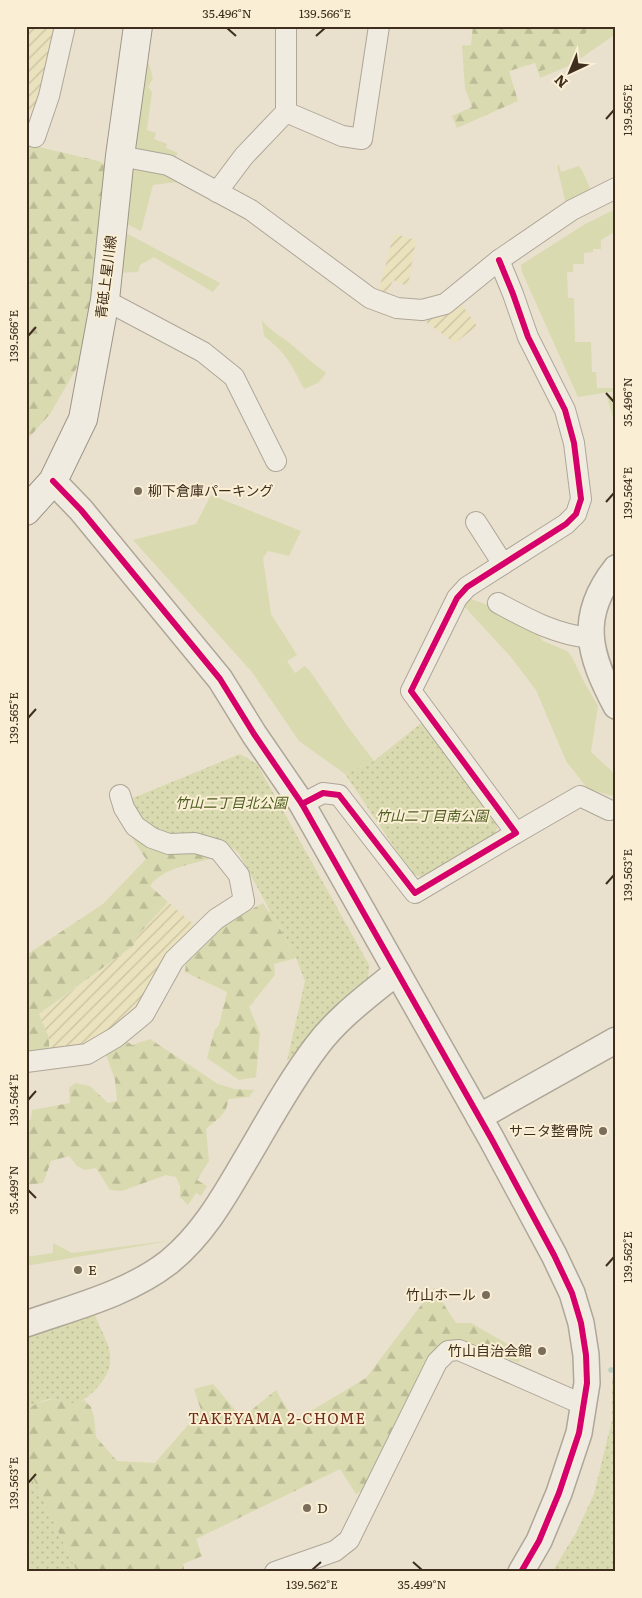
<svg xmlns="http://www.w3.org/2000/svg" width="642" height="1598" font-family="Literata,'Noto Sans JP',serif">
	<style>
		.farmland { fill: url(#farmland-furrows) }
		.green { fill: #d9daaf }
		.forest { fill: url(#forest-firs) }
		.park { fill: url(#park-dots) }
		.lines { fill: none; stroke-linecap: round; stroke-linejoin: round }
		.stream { stroke: #bacec2; stroke-width: 5.5 }
		.minor-casing { stroke: #aea697; stroke-width: 22 }
		.tertiary-casing { stroke: #aea697; stroke-width: 28 }
		.secondary-casing { stroke: #9e9587; stroke-width: 30 }
		.minor { stroke: #f0ebe1; stroke-width: 20 }
		.tertiary { stroke: #f0ebe1; stroke-width: 25 }
		.secondary { stroke: #f0ebe1; stroke-width: 28 }
		.cycleway-casing { stroke: #faefd4; stroke-width: 9 }
		.cycleway { stroke: #d6006c; stroke-width: 6 }
		.ticks { fill: none; stroke: #3f2e1d; stroke-width: 2 }
		.poi-dot { fill: #7a6d5b; stroke: #faefd4; stroke-width: 2 }
		.labels { text-anchor: middle; stroke-width: 4; stroke-linejoin: round; paint-order: stroke }
		.street-label { font-size: 14px; fill: #3f2e1d; stroke: #faefd4 }
		.poi-label { font-size: 14px; fill: #3f2e1d; stroke: #faefd4; text-anchor: start }
		.park-label { font-size: 14px; font-style: italic; fill: #4e5e21; stroke: #faefd4 }
		.neighbourhood-label { font-size: 15px; letter-spacing: 1px; fill: #722a16; stroke: #faefd4 }
		.neatline { fill: none; stroke: #3f2e1d; stroke-width: 2 }
		.ticks-label { font-size: 12px; text-anchor: middle; fill: #3f2e1d }
	</style>
	<defs>
		<pattern id="farmland-furrows" width="10" height="10" patternUnits="userSpaceOnUse" patternTransform="scale(1.25)"><rect width="10" height="10" fill="#eae1bd"/><path d="M-1 1l2-2M0 10L10 0M9 11l2-2" fill="none" stroke="#cac1a2"/></pattern>
		<pattern id="forest-firs" width="22" height="20" patternUnits="userSpaceOnUse" patternTransform="scale(1.25)"><rect width="22" height="20" fill="#d9daaf"/><path d="M5 1l3.5 6h-7zM16 11l3.5 6h-7z" fill="#bbbb96"/></pattern>
		<pattern id="park-dots" width="8" height="8" patternUnits="userSpaceOnUse" patternTransform="scale(1.25)"><rect width="8" height="8" fill="#d9daaf"/><path d="M2 2h.1M6 6h.1" fill="none" stroke="#bbbb96" stroke-width="1.8" stroke-linecap="round"/></pattern>
	</defs>
	<rect width="100%" height="100%" fill="#e9e1ce"/>
	<g class="farmland">
		<path d="M26,26H57L43,99L26,116Z"/>
		<path d="M394,234L416,240L408,286L393,280L386,298L378,293Z"/>
		<path d="M459,301L477,326L455,343L426,322L425,317Z"/>
		<path d="M168,902L198,928L135,1015L87,1048L49,1053L39,1015L134,945L136,937Z"/>
	</g>
	<g class="green">
		<path d="M588,26H616V34L571,65L540,78L538,72L576,58L575,49L589,28Z"/>
		<path d="M147,58L153,78L148,87L152,92L147,130L156,133L154,139L167,144L166,148L178,153L174,159L131,149Z"/>
		<path d="M133,165L144,166L176,179L177,182L153,185L141,231L125,223Z"/>
		<path d="M559,165L561,172L579,166L583,172L592,193L567,209L557,166Z"/>
		<path d="M616,209V231L601,240V249H593V252L584,253V264H573V272H567L568,298H574L575,342H591L592,372H596L597,388H616V391L578,397L522,272L521,265L585,224Z"/>
		<path d="M124,232L220,283L213,292L154,257L140,265L138,272L119,273Z"/>
		<path d="M262,320C271,332 281,336 292,345C303,355 314,364 326,373L318,383L304,389C291,364 287,354 264,336Z"/>
		<path d="M616,396V428L607,397Z"/>
		<path d="M211,495L301,531L289,556L268,551L263,558L271,614L297,655L287,661L295,673L305,666L310,671L348,727L374,761L345,774L299,741L252,672L133,540L196,524Z"/>
		<path d="M465,597L505,611L536,632L543,641L567,651L572,657L583,680L598,706L591,752L616,775V797L588,789L566,761L536,690L510,656L462,604Z"/>
		<path d="M174,1240L26,1266V1257L53,1253V1243L72,1253Z"/>
	</g>
	<g class="forest">
		<path d="M473,26H588L589,28L575,49L576,58L538,72L535,63L509,71L518,101L457,128L452,116L472,107L465,88L462,46L471,45Z"/>
		<path d="M26,141L43,148L99,161L116,173L95,323L76,369L50,414L26,441Z"/>
		<path d="M119,819L150,848L168,852L206,851L213,858C193,864 162,868 150,886L168,902L136,937L134,945L39,1014L49,1038V1053L30,1057L26,1050V955L103,904L146,859Z"/>
		<path d="M263,903L269,912L270,911L296,958L274,964L275,975L249,1007L260,1033L256,1077L239,1080L207,1058L215,1029L219,1025L227,992L185,972L186,963L226,924Z"/>
		<path d="M150,1039L218,1084L235,1089L254,1090L249,1097L228,1099C228,1114 216,1120 206,1129L209,1161L197,1180L207,1186L201,1196L196,1193L188,1205L180,1197V1186L176,1177L166,1175L122,1191L110,1190L96,1168L85,1170L77,1166L69,1156L51,1161L43,1183L26,1185V1125L31,1118L32,1110L70,1103L69,1088L75,1083L90,1086L108,1103L117,1101L115,1080L104,1049C114,1044 122,1037 132,1045Z"/>
		<path d="M434,1288L440,1293L439,1297L456,1323H471L518,1350L520,1358L519,1363L462,1341L451,1340L443,1343L365,1489L356,1494L340,1469L196,1539L202,1556L183,1564L185,1572H77L26,1463V1412L36,1403L54,1399L71,1403L84,1400L91,1407L94,1417L96,1437L117,1461L155,1463L201,1410L194,1389L213,1384L242,1418L276,1390L294,1421L366,1378Z"/>
	</g>
	<g class="park">
		<path d="M424,721L495,820L497,828L495,834L429,878L413,875L345,774L374,761Z"/>
		<path d="M240,754L257,764L369,965L368,985L341,1009L287,1061L305,981L296,958L238,852L227,845L156,834L132,809L133,798Z"/>
		<path d="M94,1313C107,1345 123,1361 95,1390C88,1397 82,1402 72,1403C66,1404 60,1399 53,1399C43,1399 33,1404 26,1412V1338Z"/>
		<path d="M612,1378H616V1572H552L576,1533L594,1494L612,1420Z"/>
		<path d="M26,1463L77,1572H26Z"/>
	</g>
	<g class="lines">
		<path class="stream" d="M611,1370H616"/>
		<g class="minor-casing">
			<g id="minor">
				<path d="M286,112L342,136L362,139L379,26"/>
				<path d="M26,134L35,137L49,96L65,26"/>
				<path d="M120,156L168,165L251,210L370,298L397,308L422,310L445,304L499,260L572,210L616,188"/>
				<path d="M217,192L244,156L286,112V26"/>
				<path d="M105,300L203,352L234,377L276,461"/>
				<path d="M476,522L503,564"/>
				<path d="M498,603C528,619 556,635 591,638"/>
				<path d="M302,804L323,793L339,795L415,893L516,833L411,691L457,598L467,587L566,524L576,514L581,499L574,443L565,410L528,337L513,294L499,260"/>
				<path d="M516,833L580,796L609,810"/>
				<path d="M26,1062L87,1054L116,1037L144,1014L174,960L216,919L244,901L239,875L219,850L195,843L169,844L152,838L135,826L124,808L120,795"/>
				<path d="M275,1572L335,1551L349,1540L437,1362L448,1351L459,1350L584,1405"/>
			</g>
		</g>
		<g class="tertiary-casing">
			<g id="tertiary">
				<path d="M53,481L81,510L220,679L254,734L302,804L491,1138L554,1255L572,1293L581,1323L586,1355L587,1383L579,1433L559,1493L539,1541L521,1572"/>
				<path d="M616,568C577,617 589,655 616,706"/>
				<path d="M479,1117L616,1040"/>
				<path d="M26,1324C74,1307 128,1294 169,1262C201,1236 221,1202 242,1166C266,1126 288,1084 316,1047C338,1017 369,995 397,972"/>
			</g>
		</g>
		<g class="secondary-casing">
			<path id="secondary" d="M26,511L53,481L83,419L105,300L120,156L138,26"/>
		</g>
		<use href="#minor" class="minor"/>
		<use href="#tertiary" class="tertiary"/>
		<use href="#secondary" class="secondary"/>
		<g class="cycleway-casing">
			<g id="cycleway">
				<path d="M53,481L81,510L220,679L254,734L302,804L491,1138L554,1255L572,1293L581,1323L586,1355L587,1383L579,1433L559,1493L539,1541L521,1572"/>
				<path d="M302,804L323,793L339,795L415,893L516,833L411,691L457,598L467,587L566,524L576,514L581,499L574,443L565,410L528,337L513,294L499,260"/>
			</g>
		</g>
		<use href="#cycleway" class="cycleway"/>
	</g>
	<path class="ticks" d="M227,28L236,36M316,36L325,28M606,119L614,110M28,336L36,327M606,393L614,402M606,502L614,493M28,718L36,709M606,884L614,875M28,1100L36,1091M28,1190L36,1198M606,1266L614,1257M28,1483L36,1474M413,1562L422,1570M312,1570L321,1562"/>
	<g class="poi-dot">
		<circle cx="138" cy="491" r="5"/>
		<circle cx="603" cy="1131" r="5"/>
		<circle cx="78" cy="1270" r="5"/>
		<circle cx="486" cy="1295" r="5"/>
		<circle cx="542" cy="1351" r="5"/>
		<circle cx="307" cy="1508" r="5"/>
	</g>
	<g class="labels">
		<g class="street-label">
			<text transform="translate(106 277) rotate(-83)" y="5">青砥上星川線</text>
		</g>
		<g class="poi-label">
			<text x="148" y="496">柳下倉庫パーキング</text>
			<text x="593" y="1136" text-anchor="end">サニタ整骨院</text>
			<text x="88" y="1275">E</text>
			<text x="476" y="1300" text-anchor="end">竹山ホール</text>
			<text x="532" y="1356" text-anchor="end">竹山自治会館</text>
			<text x="317" y="1513">D</text>
		</g>
		<g class="park-label">
			<text x="231" y="808">竹山二丁目北公園</text>
			<text x="432" y="821">竹山二丁目南公園</text>
		</g>
		<g class="neighbourhood-label">
			<text x="277" y="1424">TAKEYAMA 2-CHOME</text>
		</g>
	</g>
	<rect width="642" height="1598" fill="none" stroke="#faefd4" stroke-width="55"/>
	<g transform="translate(570 72) rotate(224)" stroke="#faefd4" stroke-width="4" paint-order="stroke">
	<path d="M0-4L9 19L0 12L-9 19Z" fill="#3f2e1d"/>
	<text y="-8" font-size="14" font-weight="bold" text-anchor="middle" fill="#3f2e1d">N</text>
	</g>
	<rect x="28" y="28" width="586" height="1542" class="neatline"/>
	<g class="ticks-label">
		<text x="227" y="18">35.496°N</text>
		<text x="325" y="18">139.566°E</text>
		<text transform="translate(628 110) rotate(-90)" y="4">139.565°E</text>
		<text transform="translate(14 336) rotate(-90)" y="4">139.566°E</text>
		<text transform="translate(628 402) rotate(-90)" y="4">35.496°N</text>
		<text transform="translate(628 493) rotate(-90)" y="4">139.564°E</text>
		<text transform="translate(14 718) rotate(-90)" y="4">139.565°E</text>
		<text transform="translate(628 875) rotate(-90)" y="4">139.563°E</text>
		<text transform="translate(14 1100) rotate(-90)" y="4">139.564°E</text>
		<text transform="translate(14 1190) rotate(-90)" y="4">35.499°N</text>
		<text transform="translate(628 1257) rotate(-90)" y="4">139.562°E</text>
		<text transform="translate(14 1483) rotate(-90)" y="4">139.563°E</text>
		<text x="312" y="1589">139.562°E</text>
		<text x="422" y="1589">35.499°N</text>
	</g>
</svg>
